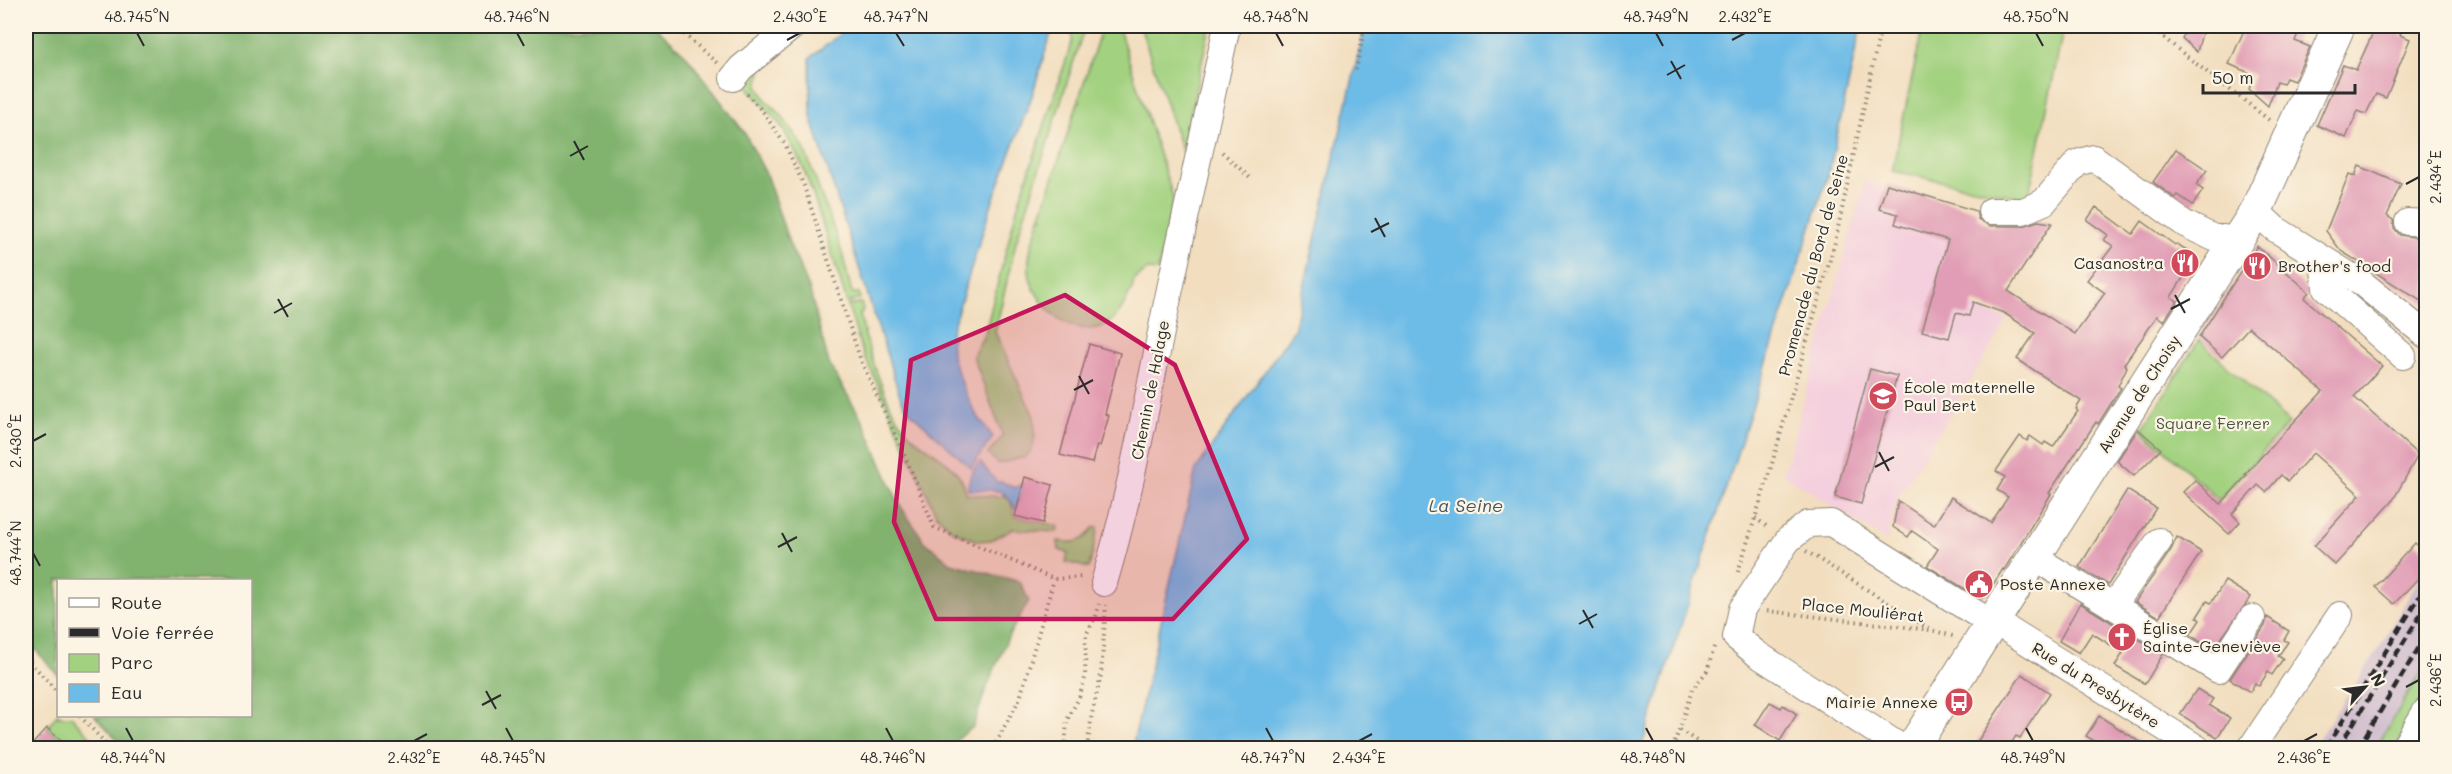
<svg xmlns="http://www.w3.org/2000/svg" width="2452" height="774" font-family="Mali,sans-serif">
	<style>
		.built { fill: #f4cfdd }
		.industrial { fill: #d0bdcd }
		.green { fill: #a2d17f; stroke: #667e55; stroke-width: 1.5 }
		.forest { fill: #81b36e; stroke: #566f4c; stroke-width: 1.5 }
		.water { fill: #6dbbe7; stroke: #4c7389; stroke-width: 1.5 }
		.building { fill: #e19db5 }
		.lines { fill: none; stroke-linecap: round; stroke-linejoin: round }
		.minor-casing { stroke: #8e8475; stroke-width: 28 }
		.major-casing { stroke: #8e8475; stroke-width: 34 }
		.path { stroke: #8e8475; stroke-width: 4; stroke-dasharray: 1.5 4.5; stroke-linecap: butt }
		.minor { stroke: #fff; stroke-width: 26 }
		.major { stroke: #fff; stroke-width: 32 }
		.rail { stroke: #2b2b2b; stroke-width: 4.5; stroke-dasharray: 9 4.5; stroke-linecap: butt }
		.marked { fill: #c2185b; fill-opacity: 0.2; stroke: #c2185b; stroke-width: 4.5; stroke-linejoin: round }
		.ticks { fill: none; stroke: #2b2b2b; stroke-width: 2 }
		.labels { text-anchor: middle; stroke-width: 4.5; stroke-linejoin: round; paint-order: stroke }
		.poi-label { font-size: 16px; fill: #2b2b2b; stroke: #fcf5e5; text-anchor: start }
		.street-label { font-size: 16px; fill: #2b2b2b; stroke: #fcf5e5 }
		.park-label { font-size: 16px; fill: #495440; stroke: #fcf5e5 }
		.water-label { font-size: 18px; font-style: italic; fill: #3f5663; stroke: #fcf5e5 }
		.neatline { fill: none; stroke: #2b2b2b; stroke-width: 2 }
		.ticks-label { font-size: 15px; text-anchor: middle; fill: #2b2b2b }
	</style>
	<rect width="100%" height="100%" fill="#fcf5e5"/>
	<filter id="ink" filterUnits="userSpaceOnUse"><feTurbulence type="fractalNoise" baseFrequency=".0167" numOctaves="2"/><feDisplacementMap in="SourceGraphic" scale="12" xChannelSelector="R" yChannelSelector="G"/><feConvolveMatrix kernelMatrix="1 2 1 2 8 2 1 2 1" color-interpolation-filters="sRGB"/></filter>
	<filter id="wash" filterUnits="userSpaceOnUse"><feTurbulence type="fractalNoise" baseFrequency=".008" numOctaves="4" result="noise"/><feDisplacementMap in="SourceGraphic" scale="24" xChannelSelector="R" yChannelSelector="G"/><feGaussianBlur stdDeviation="1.35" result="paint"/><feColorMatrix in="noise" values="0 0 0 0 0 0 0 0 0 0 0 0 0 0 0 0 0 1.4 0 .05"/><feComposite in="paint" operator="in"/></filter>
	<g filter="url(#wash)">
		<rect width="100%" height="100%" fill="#f2debf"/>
		<path class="built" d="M1865,181L1982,215L1956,300L2008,319L1896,501L1887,541L1783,474Z"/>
		<path class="industrial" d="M2426,567V748H2312L2379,648Z"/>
		<g class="green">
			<path d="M1072,26H1085L1016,242L995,332L1034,417L1035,436L1032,450L1025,457L998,464L988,454L1003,436L973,356L985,333L1017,208L1072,42Z"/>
			<path d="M1102,26H1118L1173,197L1158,271L1148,270C1144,273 1136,278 1134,281C1133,283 1133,286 1132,289C1125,302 1119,318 1105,325C1071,341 1032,303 1029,271C1027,253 1035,235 1040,217H1043L1041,215L1078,102H1080L1079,98Z"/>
			<path d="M1140,26H1210L1182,151L1177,136Z"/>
			<path d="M1923,26H2064L2028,199L1892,171Z"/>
			<path d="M764,56L758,86L766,100L781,115L804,148L841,249L852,293H859L860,299L850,302L851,306L861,303L863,310L860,314C866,345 885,404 905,429C924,451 963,463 966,494L1002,497L1003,494L1010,500L1015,516L1058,526L1057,532L1013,529L991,540L977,541L952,530L936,514L861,348L816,203L803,167L782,127L745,84V80Z"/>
			<path d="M2199,340L2289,423L2219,500L2142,429Z"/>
			<path d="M1098,527L1089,568L1066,562L1068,553L1059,550L1058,541C1073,544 1084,543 1093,528Z"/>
			<path d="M2426,664V697L2395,748H2376Z"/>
			<path d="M58,713V716H71L101,748H70L47,728Z"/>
		</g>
		<path class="forest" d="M26,26H655L685,54L744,132L766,174L789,243L809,288L829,364L864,423L899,504L924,541L951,563L1020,582L1029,601L1009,635L986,689L973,727L946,748H125L95,716H250V580H58V675L26,639Z"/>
		<g class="water">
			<path d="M850,26H1053L1032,96L992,203L951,332L952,357L965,391L974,411L993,437L971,468L909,411L901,399L811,117L810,58Z"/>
			<path d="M1365,26H1861L1829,172L1641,748H1132L1196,469L1294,330Z"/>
			<path d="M980,462L998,483L1001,481L1015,488L1024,483L1016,510C1003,484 995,491 968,490C968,478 972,471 980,462Z"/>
		</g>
		<g id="blocks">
			<g class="building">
				<path d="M2189,26H2204L2197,52L2182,38Z"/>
				<path d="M2246,26H2301L2295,41L2310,47L2294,81L2286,78L2283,84L2277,82L2268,106L2249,89L2254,75L2229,64Z"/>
				<path d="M2376,26H2404L2400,35L2410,39L2386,98L2376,94L2366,114L2358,111L2346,138L2317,125L2343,65L2356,70Z"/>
				<path d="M2176,149L2207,170L2196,185L2203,190L2193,205L2178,195L2175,198L2153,182Z"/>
				<path d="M2359,166L2401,184L2387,216L2393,220L2394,228L2400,235L2427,239V305L2341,251L2326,231L2349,174L2355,176Z"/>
				<path d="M1887,184L1976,211L1978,219L1990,226H2023L2038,221L2052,223L2008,291L2075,334L2105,293L2087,280L2113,246L2104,240L2108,235L2087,220L2096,207L2133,234L2142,221L2175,245L2177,244L2197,256L2171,297L2177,301L2164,321L2157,316L2143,337L2124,364L2127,367L2118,386L2121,388L2098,424L2096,422L2049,493L2051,494L2004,570L2003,569L1985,597L1980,598L1927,566L1938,549L1912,531L1908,537L1893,527L1898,501L1934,525L1951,497L1991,523L2008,497L1997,490L2005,477L1996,471L2020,436L2027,441L2030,436L2043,445L2045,442L2053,447L2078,411L2076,409L2081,401L2017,359L2035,333L2004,313L1973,302L1969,316L1956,313L1949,338L1922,331L1948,240L1895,224L1898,214L1879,209Z"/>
				<path d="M2257,246L2309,292L2304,298L2382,366L2354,397L2418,455L2392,502L2335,565L2314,546L2360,495L2313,453L2288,481L2281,475L2266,492L2258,485L2232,514L2240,522L2229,534L2183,492L2195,480L2221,504L2247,475L2245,474L2323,391L2249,327L2222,357L2199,337Z"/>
				<path d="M1089,344L1120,353L1105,414L1109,416L1100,446L1097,445L1092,463L1060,455Z"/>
				<path d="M1870,369L1897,376L1861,504L1835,497Z"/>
				<path d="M2138,429L2161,449L2134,476L2117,461Z"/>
				<path d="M1025,477L1053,485L1043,523L1015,516Z"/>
				<path d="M2127,490L2156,508L2108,585L2079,567Z"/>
				<path d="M2177,537L2201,552L2159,617L2135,602L2171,550Z"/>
				<path d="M2415,543L2427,553V569L2394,604L2375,587Z"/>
				<path d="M2225,581L2251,597L2213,650L2190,635L2200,620L2197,617L2207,601L2211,603Z"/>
				<path d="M2080,603L2163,654L2145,684L2115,666L2123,653L2092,633L2079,653L2059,641Z"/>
				<path d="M2267,617L2289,631L2284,640L2288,642L2278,656L2283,659L2272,675L2268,672L2259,686L2255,683L2250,692L2230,679L2265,626Z"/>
				<path d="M2022,674L2050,693L2020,738L2016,736L2008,748H1973Z"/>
				<path d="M2197,689L2213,699L2209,705L2230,718L2217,738L2180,714Z"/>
				<path d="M1770,702L1781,708L1783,705L1797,714L1780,741L1755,725Z"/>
				<path d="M2099,716L2126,733L2150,748H2106L2086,736Z"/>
				<path d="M47,728L70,748H29Z"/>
			</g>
		</g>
	</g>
	<g filter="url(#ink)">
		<use href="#blocks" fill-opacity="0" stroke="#8e8475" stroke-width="1.5"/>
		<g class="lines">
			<g class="minor-casing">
				<g id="minor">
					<path d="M733,78L741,68L793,26"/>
					<path d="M1991,211H2023L2044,202L2077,163L2094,158L2185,224L2214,238H2224L2235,244"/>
					<path d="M2256,211L2274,228L2363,284L2426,335"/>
					<path d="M2408,222L2426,223"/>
					<path d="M2323,260L2326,288L2403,356"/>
					<path d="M2035,558L2218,670L2252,618"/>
					<path d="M1104,583C1132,489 1148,394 1168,298C1187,207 1208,116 1227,26"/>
					<path d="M2113,606L2159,541"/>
					<path d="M1902,748L1757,654L1736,637L1742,609L1788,540L1808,524L1831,523L1980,616L1994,621L2197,748"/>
					<path d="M2251,748L2340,615"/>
					<path d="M2404,748L2426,711"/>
				</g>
			</g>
			<g class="major-casing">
				<path id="major" d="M1912,748L2256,211L2339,26"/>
			</g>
			<g class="path">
				<path d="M675,26L717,63"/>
				<path d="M2150,26C2188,59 2229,88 2269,120"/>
				<path d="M1356,70L1365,26"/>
				<path d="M747,94L763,112L786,146L804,186L861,361L908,463L934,527L1054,579L1083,577"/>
				<path d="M1222,152L1250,178"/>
				<path d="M1755,518L1769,528"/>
				<path d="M1806,551L1929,629"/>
				<path d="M1738,572L1769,474L1835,242L1881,26"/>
				<path d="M1767,611L1931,630L1956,637"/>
				<path d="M26,657L58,693"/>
				<path d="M80,716L110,748"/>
				<path d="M1680,730L1707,748"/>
				<path d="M993,748L1020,698L1054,579"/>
				<path d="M1065,748L1067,720L1079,698L1085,678L1086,635L1096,616L1099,604"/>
				<path d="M1087,748L1092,714L1101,675L1106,605"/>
				<path d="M1673,748L1692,690L1707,671L1715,645"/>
			</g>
			<use href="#minor" class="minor"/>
			<use href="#major" class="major"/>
			<g class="rail">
				<path d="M2326,748L2426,586"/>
				<path d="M2338,748L2426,606"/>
				<path d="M2358,748L2426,636"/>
			</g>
		</g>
	</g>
	<path class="marked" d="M1065,295L1175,365L1247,539L1173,619H936L894,522L911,360Z"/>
	<path class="ticks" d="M137,33L144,46M517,33L524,46M896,33L904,46M1276,33L1283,46M1656,33L1663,46M2036,33L2043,46M787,40L800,33M1732,40L1745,33M1671,61L1681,79M1667,75L1685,65M574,141L584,160M570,156L588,146M2406,184L2419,177M1375,218L1385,237M1371,232L1389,223M2175,295L2185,313M278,299L288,317M2171,309L2190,299M274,313L292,303M1079,376L1089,394M1074,390L1093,380M33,441L46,434M1879,452L1889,471M1875,467L1894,457M782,533L792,552M778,547L797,537M33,553L40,566M1583,610L1593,628M1579,624L1597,614M2406,687L2419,680M486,691L496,709M482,705L501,695M126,728L133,741M506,728L513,741M886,728L893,741M1266,728L1273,741M1646,728L1653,741M2026,728L2033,741M414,741L427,734M1359,741L1372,734M2304,741L2317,734"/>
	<defs>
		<g id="restaurant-disc" transform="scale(1.5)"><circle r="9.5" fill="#d1495b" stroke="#fcf5e5"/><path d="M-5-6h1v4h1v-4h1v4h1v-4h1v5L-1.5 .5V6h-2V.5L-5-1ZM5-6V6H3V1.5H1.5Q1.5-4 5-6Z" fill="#fff"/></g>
		<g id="school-disc" transform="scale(1.5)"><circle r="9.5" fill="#d1495b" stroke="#fcf5e5"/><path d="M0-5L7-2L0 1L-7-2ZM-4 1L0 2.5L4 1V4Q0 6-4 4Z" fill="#fff"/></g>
		<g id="civic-disc" transform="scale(1.5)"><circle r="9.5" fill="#d1495b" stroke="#fcf5e5"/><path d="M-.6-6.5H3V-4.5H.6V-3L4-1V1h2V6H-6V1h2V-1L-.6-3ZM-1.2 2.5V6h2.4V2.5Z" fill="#fff"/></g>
		<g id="church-disc" transform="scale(1.5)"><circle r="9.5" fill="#d1495b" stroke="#fcf5e5"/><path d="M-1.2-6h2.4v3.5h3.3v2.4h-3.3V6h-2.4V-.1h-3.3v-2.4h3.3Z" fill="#fff"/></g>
		<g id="bus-disc" transform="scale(1.5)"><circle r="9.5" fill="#d1495b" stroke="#fcf5e5"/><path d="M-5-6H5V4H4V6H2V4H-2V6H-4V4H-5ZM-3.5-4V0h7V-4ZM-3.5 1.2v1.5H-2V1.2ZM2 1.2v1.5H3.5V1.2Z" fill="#fff"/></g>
	</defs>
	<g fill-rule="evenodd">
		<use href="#restaurant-disc" x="2185" y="263"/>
		<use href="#restaurant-disc" x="2257" y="266"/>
		<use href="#school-disc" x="1883" y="396"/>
		<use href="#civic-disc" x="1979" y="584"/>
		<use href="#church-disc" x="2122" y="637"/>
		<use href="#bus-disc" x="1959" y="702"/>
	</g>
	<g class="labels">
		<g class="poi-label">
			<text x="2164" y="269" text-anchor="end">Casanostra</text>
			<text x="2278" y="272">Brother's food</text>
			<text x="1904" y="393">École maternelle<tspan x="1904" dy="18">Paul Bert</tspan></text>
			<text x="2000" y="590">Poste Annexe</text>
			<text x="2143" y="634">Église<tspan x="2143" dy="18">Sainte-Geneviève</tspan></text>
			<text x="1938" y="708" text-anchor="end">Mairie Annexe</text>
		</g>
		<g class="street-label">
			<text transform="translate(1813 265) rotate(-75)" y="6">Promenade du Bord de Seine</text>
			<text transform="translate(1150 390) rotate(-79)" y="6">Chemin de Halage</text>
			<text transform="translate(2139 394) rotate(-57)" y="6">Avenue de Choisy</text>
			<text transform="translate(1863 610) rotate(6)" y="6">Place Mouliérat</text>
			<text transform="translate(2096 685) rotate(32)" y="6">Rue du Presbytère</text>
		</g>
		<g class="park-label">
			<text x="2213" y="429">Square Ferrer</text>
		</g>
		<g class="water-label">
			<text x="1466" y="512">La Seine</text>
		</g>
	</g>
	<rect width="2452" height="774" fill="none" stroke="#fcf5e5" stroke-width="66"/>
	<rect x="57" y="579" width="195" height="138" fill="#fcf5e5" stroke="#a8a49b" stroke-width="1.5"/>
	<rect x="69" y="598" width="30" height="9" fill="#ffffff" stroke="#a8a49b" stroke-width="1.5"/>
	<text x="111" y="609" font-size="18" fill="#2b2b2b">Route</text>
	<rect x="69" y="628" width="30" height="9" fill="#2b2b2b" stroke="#a8a49b" stroke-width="1.5"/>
	<text x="111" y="639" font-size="18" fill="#2b2b2b">Voie ferrée</text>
	<rect x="69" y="654" width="30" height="18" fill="#a2d17f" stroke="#a8a49b" stroke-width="1.5"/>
	<text x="111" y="669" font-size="18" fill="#2b2b2b">Parc</text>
	<rect x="69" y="684" width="30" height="18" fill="#6dbbe7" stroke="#a8a49b" stroke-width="1.5"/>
	<text x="111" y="699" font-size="18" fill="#2b2b2b">Eau</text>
	<g transform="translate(2365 687) rotate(62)" stroke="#fcf5e5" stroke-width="4.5" paint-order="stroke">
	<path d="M0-4.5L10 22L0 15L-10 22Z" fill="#2b2b2b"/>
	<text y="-9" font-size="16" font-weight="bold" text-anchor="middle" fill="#2b2b2b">N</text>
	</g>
	<path d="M2203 84v9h152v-9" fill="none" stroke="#2b2b2b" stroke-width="3"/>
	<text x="2212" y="84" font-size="18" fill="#2b2b2b" stroke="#fcf5e5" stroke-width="4.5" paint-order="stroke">50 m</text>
	<rect x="33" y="33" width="2386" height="708" class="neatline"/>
	<g class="ticks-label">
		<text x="137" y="22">48.745°N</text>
		<text x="517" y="22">48.746°N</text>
		<text x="800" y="22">2.430°E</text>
		<text x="896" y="22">48.747°N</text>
		<text x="1276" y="22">48.748°N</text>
		<text x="1656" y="22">48.749°N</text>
		<text x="1745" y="22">2.432°E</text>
		<text x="2036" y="22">48.750°N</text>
		<text transform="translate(2436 177) rotate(-90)" y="5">2.434°E</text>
		<text transform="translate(16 441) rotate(-90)" y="5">2.430°E</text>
		<text transform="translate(16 553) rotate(-90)" y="5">48.744°N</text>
		<text transform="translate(2436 680) rotate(-90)" y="5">2.436°E</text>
		<text x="133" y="763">48.744°N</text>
		<text x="414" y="763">2.432°E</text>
		<text x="513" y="763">48.745°N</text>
		<text x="893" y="763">48.746°N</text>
		<text x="1273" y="763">48.747°N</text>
		<text x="1359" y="763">2.434°E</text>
		<text x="1653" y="763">48.748°N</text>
		<text x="2033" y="763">48.749°N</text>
		<text x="2304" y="763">2.436°E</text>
	</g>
</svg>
